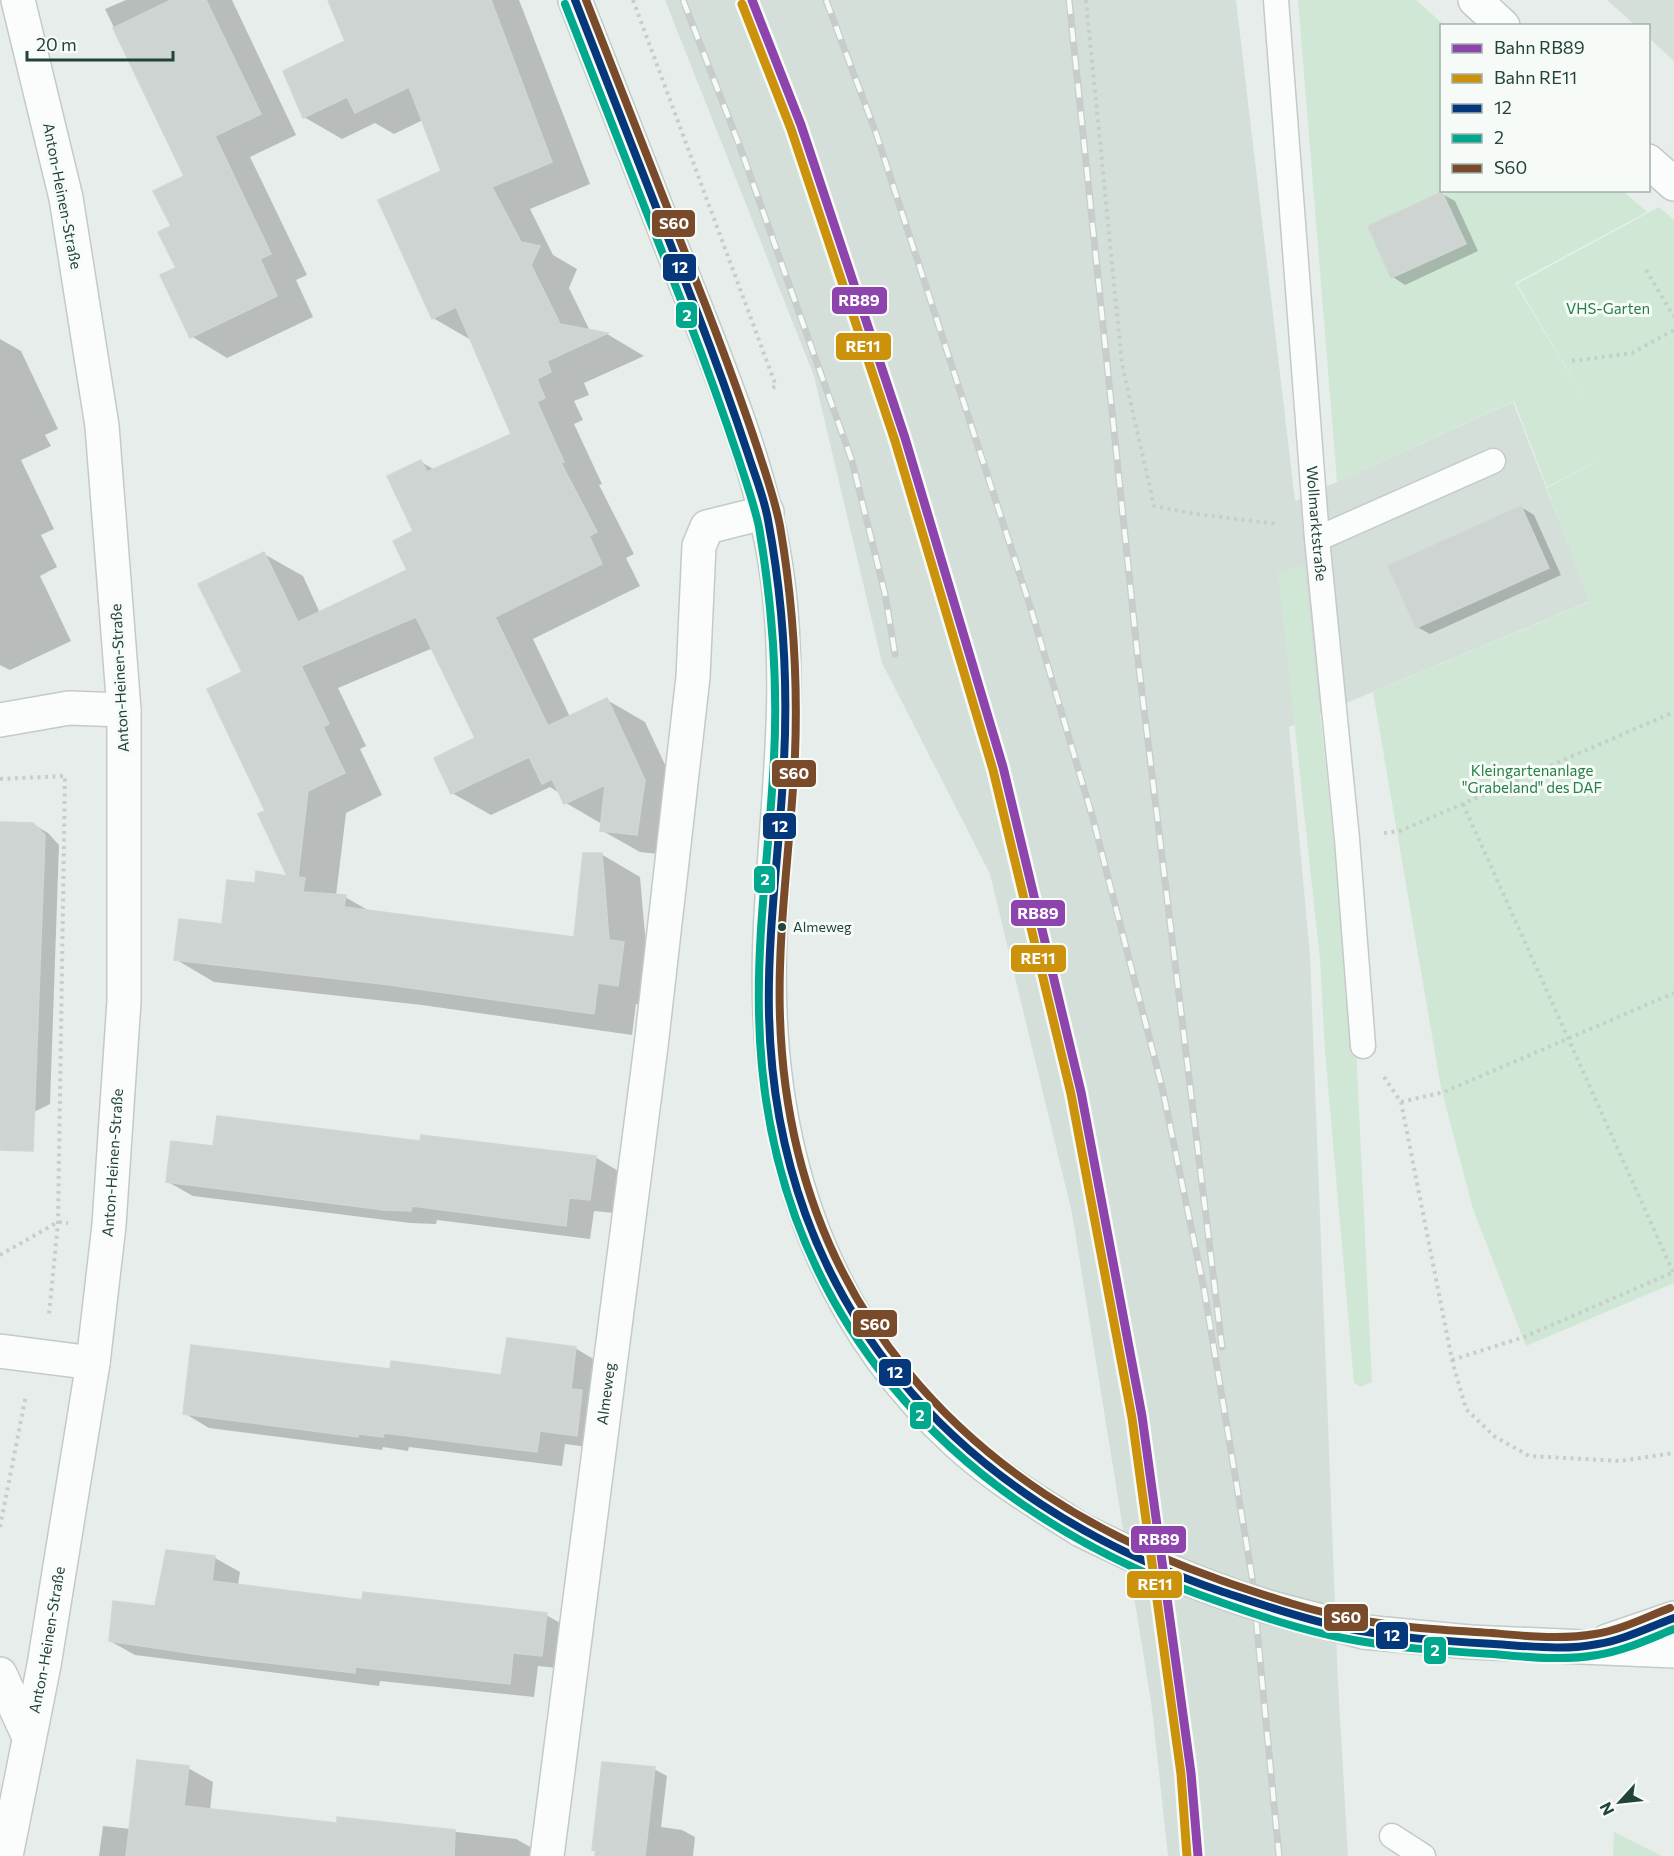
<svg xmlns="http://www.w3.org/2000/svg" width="1674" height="1856" font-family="Commissioner,sans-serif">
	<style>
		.built { fill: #d5dfda }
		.green { fill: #d0e7d6 }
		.shadow { fill: #0003 }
		.building { fill: #ced4d1; stroke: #d0d6d3; stroke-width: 1.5 }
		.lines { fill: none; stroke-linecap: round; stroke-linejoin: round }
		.service-casing { stroke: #c4cac7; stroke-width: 27 }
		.minor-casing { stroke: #c4cac7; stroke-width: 36 }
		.secondary-casing { stroke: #c2cbc7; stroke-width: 36 }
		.path { stroke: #c6cecc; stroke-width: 4; stroke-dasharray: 3 4.5; stroke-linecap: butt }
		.service { stroke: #fbfcfc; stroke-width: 24 }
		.minor { stroke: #fbfcfc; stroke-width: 33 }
		.secondary { stroke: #fbfcfc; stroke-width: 33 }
		.rail-casing { stroke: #c8cdcb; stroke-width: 7 }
		.rail { stroke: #f6fbf8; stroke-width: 4.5; stroke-dasharray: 14; stroke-linecap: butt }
		.secondary-bridge-casing { stroke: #c2cbc7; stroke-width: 36; stroke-linecap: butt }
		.secondary-bridge { stroke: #fbfcfc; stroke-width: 33 }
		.bus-1-casing { stroke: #f6fbf8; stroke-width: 12 }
		.bus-2-casing { stroke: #f6fbf8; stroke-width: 12 }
		.bus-3-casing { stroke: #f6fbf8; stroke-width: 12 }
		.bus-1 { stroke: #05377b; stroke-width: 8 }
		.bus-2 { stroke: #00a88e; stroke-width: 8 }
		.bus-3 { stroke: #7a4b2a; stroke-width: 8 }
		.rail-1-casing { stroke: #f6fbf8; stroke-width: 14 }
		.rail-2-casing { stroke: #f6fbf8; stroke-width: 14 }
		.rail-1 { stroke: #8e44ad; stroke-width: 9 }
		.rail-2 { stroke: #cc920b; stroke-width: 9 }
		.bus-dot { fill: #224339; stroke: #f6fbf8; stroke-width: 2 }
		.labels { text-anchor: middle; stroke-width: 6; stroke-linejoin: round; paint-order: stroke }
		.bus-label { font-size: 14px; fill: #224339; stroke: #f6fbf8; text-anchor: start }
		.street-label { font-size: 15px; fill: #224339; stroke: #f6fbf8 }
		.park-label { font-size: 15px; fill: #287e47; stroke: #f6fbf8 }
		.line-badge { stroke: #f6fbf8; stroke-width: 2 }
		.badge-label { font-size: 16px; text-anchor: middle; font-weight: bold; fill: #fff }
	</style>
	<rect width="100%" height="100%" fill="#e7edea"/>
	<g class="built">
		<path d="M665,0H1236L1295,501L1513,402L1590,601L1289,727L1310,956L1338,1684L1348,1856H1168L1152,1708L1072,1213L990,874L882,663L814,376Z"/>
		<path d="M1607,0H1674V61L1649,38L1648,26L1635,25Z"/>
	</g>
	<g class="green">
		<path d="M1298,0H1416L1444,25L1442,26V190L1623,191L1647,212L1515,283L1598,422L1517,284L1659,207L1674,220V1283L1526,1346L1473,1209L1441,1088L1373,692L1589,602L1547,488L1616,451L1547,487L1514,401L1337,482Z"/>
		<path d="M1304,566L1356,1046L1372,1382L1361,1387L1354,1383L1325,1052L1320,960L1278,572Z"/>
		<path d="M1614,1832L1662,1856H1613Z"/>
	</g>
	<g class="shadow">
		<path d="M126,0H232L296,135L250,157L307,275L296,280L313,317L227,358L191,336L173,226L186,177L105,9Z"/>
		<path d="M330,0H519L590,184L530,209L553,255L577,269L569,288L590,331L607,334L644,356L584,383L589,395L574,401L583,420L574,424L602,484L599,485L634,554L626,558L640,586L533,639L570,717L607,700L645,722L683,803L676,856L640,852L601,830L602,824L566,803L561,794L550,787L491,815L452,793L477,738L433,648L338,688L366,746L360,749L382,795L346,813L336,896L345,897L373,913L575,938L601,854L640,877L647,957L656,1007L636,1004L632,1035L422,1005L214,982L175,959L223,926L257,885L289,878L267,811L244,673L264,554L303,576L320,613L409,571L421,462L435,470L513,435L471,340L433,318L443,172L423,120L394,134L375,123L342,139L304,117L347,42Z"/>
		<path d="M1442,194L1455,201L1478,251L1405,285L1393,277L1370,227Z"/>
		<path d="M0,339L21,351L58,429L45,435L51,446L21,460L54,529L41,535L57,567L40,576L71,641L10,670L0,665Z"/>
		<path d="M1521,507L1534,515L1561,575L1430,634L1417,627Z"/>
		<path d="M0,823L33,824L48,833L59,845L50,1104L0,1129Z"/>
		<path d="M421,1143L595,1157L620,1172L615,1213L594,1211L590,1239L437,1220L436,1224L410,1223L193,1196L168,1182L214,1148Z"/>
		<path d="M575,1348L600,1363L602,1449L565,1444L562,1466L409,1447L408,1451L383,1447L382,1450L209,1428L184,1413L392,1371L503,1377Z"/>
		<path d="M215,1558L240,1572L238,1585L363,1601L546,1615L571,1629L567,1669L538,1666L534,1697L380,1681L379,1686L135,1655L110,1641L157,1608Z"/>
		<path d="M188,1768L213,1782L210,1810L338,1825V1818L516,1839L541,1853L540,1856H99L103,1826L131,1829Z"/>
		<path d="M654,1769L667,1776L661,1827L682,1830L695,1837L693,1856H597Z"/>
	</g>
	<g class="building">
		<path d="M171,0H206L261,114L215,136L271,254L260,259L277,296L190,338L160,275L176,268L158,232L171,226L153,191L184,176L113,28Z"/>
		<path d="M328,0H491L552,162L492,187L521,242L540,246L531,265L560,324L608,333L547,361L551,372L537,379L545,398L537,402L564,462L561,463L597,532L589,536L602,564L495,617L548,726L607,698L645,780L637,835L600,831L605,785L564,804L552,779L542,784L529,757L451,794L434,758L475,738L416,617L301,666L329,724L323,727L345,773L308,791L298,877L305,878L303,892L346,895L344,907L574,937L583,853H602L609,940L624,942L618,986L598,983L594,1014L382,984L174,960L179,919L222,924L227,880L255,883L256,871L287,876L258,814L265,811L207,689L242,672L198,584L264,552L298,622L407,570L393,541L413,531L387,476L421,460L427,472L511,434L456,307L432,319L378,200L441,171L409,87L355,113L347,97L303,118L283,71L345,41Z"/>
		<path d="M1442,192L1466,244L1391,278L1368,226Z"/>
		<path d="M1521,506L1549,568L1416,628L1388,566Z"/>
		<path d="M0,822L33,823L45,835L33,1151L0,1150Z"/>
		<path d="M217,1116L420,1141L421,1135L596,1156L590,1200L569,1198L566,1226L412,1206L411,1211L384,1210L166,1182L171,1141L213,1146Z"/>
		<path d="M507,1338L576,1347L571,1389L582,1390L577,1436L540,1431L537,1452L384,1433L383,1437L358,1434V1437L183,1414L191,1345L390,1369L391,1361L501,1375Z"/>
		<path d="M166,1550L215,1556L212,1581L362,1600L363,1592L547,1613L542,1656L513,1653L510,1684L355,1667V1673L208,1656L109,1641L113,1601L155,1606Z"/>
		<path d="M137,1760L189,1766L184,1806L337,1823V1817L455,1830L454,1856H126Z"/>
		<path d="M602,1762L655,1767L645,1856H595L596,1851L592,1850Z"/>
	</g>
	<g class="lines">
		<g class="service-casing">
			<g id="service">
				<path id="s1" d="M1276,0L1317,539L1347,839L1363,1046"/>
				<path d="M1317,539L1493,461"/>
				<path d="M1392,1836L1423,1856"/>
			</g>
		</g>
		<g class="minor-casing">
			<g id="minor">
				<path d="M1475,0L1503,26"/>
				<path d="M1648,161L1674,184"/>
				<path d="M0,720L69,708L124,710"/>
				<path d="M0,1351L93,1363"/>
				<path d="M0,1674L29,1737"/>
				<path id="s2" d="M6,1856L44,1665L93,1363L109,1225L124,1001V710L102,426L66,198L18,0"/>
				<path id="s3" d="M547,1856L651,1046L693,677L699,546L707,527L767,512"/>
			</g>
		</g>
		<g class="secondary-casing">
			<g id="secondary">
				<path d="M575,0C612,95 649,189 686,284C724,380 765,478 778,582C793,700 775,817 770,936C762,1129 810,1307 957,1442C994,1476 1038,1503 1081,1530"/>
				<path d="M1364,1632L1470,1642L1674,1651"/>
				<path d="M1607,1641L1674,1618"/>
			</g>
		</g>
		<g class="path">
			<path d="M633,0L776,386L772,388"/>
			<path d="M1086,0L1122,364L1154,506L1196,514L1278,524"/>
			<path d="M1646,270L1674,317"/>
			<path d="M1572,361L1632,353L1674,330"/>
			<path d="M0,779L65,776L58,1222L49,1315"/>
			<path d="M1463,804L1673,1272"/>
			<path d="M1384,833L1400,831L1674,712"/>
			<path d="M1384,1077L1401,1102L1452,1360L1466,1409L1494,1436L1529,1456L1620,1461L1674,1453"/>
			<path d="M1401,1102L1444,1092L1674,993"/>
			<path d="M0,1255L58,1222L68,1223"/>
			<path d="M1452,1360L1524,1337L1674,1272"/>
			<path d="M0,1527L26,1395"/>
		</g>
		<use href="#service" class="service"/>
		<use href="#minor" class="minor"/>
		<use href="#secondary" class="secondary"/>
		<g class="rail-casing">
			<g id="rail">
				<path d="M683,0L740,147L852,461L885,594L895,654"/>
				<path d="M826,0L876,133L1031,609L1093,819L1162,1087L1204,1289L1252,1577L1279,1856"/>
				<path d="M1069,0L1138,660L1222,1347"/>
			</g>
		</g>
		<use href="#rail" class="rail"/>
		<g class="secondary-bridge-casing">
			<path id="secondary-bridge" d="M1081,1530C1140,1559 1199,1586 1262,1605C1296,1615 1330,1623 1364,1632"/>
		</g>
		<use href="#secondary-bridge" class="secondary-bridge"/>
		<g class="bus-1-casing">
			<path id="bus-1" d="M575,0C616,104 656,208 697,312C715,359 732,406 748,454C755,476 764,497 768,520C783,599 788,681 784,761C780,846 767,931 769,1015C776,1304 957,1501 1223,1592C1263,1605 1303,1619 1345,1628C1394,1638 1444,1641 1494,1644C1528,1646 1564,1651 1598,1644C1624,1640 1649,1627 1674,1618"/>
		</g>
		<g class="bus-2-casing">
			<path id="bus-2" d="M565,4C606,108 647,213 688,318C706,365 723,412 739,460C746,482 754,504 759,527C772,603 778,681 774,758C770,843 757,928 759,1013C764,1308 950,1510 1220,1602C1260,1616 1301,1630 1343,1638C1392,1648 1442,1651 1493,1654C1527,1657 1563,1661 1597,1655C1624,1651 1649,1639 1674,1629"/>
		</g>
		<g class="bus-3-casing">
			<path id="bus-3" d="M586,0C627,103 667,206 707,309C725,356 742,402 758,450C766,475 775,500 780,526C793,602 798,678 795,755C791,842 777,930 780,1018C789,1300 964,1491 1223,1581C1267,1596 1310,1611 1355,1619C1400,1628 1446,1630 1492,1633C1525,1636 1561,1640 1595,1634C1621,1630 1646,1617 1670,1608"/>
		</g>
		<use href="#bus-1" class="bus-1"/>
		<use href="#bus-2" class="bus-2"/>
		<use href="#bus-3" class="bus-3"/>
		<g class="rail-1-casing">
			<path id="rail-1" d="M752,0L801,125L905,438L1003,767L1081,1092L1142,1416L1191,1773L1198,1856"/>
		</g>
		<g class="rail-2-casing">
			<path id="rail-2" d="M742,4L791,129L895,441L993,770L1071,1094L1132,1418L1181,1774L1187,1856"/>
		</g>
		<use href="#rail-1" class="rail-1"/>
		<use href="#rail-2" class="rail-2"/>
	</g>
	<circle class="bus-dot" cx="782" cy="927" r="5"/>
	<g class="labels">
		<g class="bus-label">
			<text x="793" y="932">Almeweg</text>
		</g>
		<g class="street-label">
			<text transform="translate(62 196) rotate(79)" y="5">Anton-Heinen-Straße</text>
			<text dy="5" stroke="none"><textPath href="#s1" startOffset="525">Wollmarktstraße</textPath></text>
			<text transform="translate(120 678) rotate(-93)" y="5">Anton-Heinen-Straße</text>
			<text dy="5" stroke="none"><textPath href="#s2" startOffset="702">Anton-Heinen-Straße</textPath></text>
			<text dy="5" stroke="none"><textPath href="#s3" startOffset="466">Almeweg</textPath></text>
			<text dy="5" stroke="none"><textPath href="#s2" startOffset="220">Anton-Heinen-Straße</textPath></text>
		</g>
		<g class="park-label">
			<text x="1608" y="314">VHS-Garten</text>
			<text x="1532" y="776">Kleingartenanlage<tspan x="1532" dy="17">"Grabeland" des DAF</tspan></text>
		</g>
	</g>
	<g class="line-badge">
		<rect x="651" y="209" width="45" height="29" rx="6" fill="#7a4b2a"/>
		<rect x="662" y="253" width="35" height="29" rx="6" fill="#05377b"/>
		<rect x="831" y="286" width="57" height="29" rx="6" fill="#8e44ad"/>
		<rect x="675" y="301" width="23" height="28" rx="6" fill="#00a88e"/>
		<rect x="835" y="332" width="57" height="29" rx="6" fill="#cc920b"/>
		<rect x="771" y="759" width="46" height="29" rx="6" fill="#7a4b2a"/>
		<rect x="762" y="812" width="35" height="28" rx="6" fill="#05377b"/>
		<rect x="753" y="865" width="23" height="29" rx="6" fill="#00a88e"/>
		<rect x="1010" y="899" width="56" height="28" rx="6" fill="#8e44ad"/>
		<rect x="1010" y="944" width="57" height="29" rx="6" fill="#cc920b"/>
		<rect x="852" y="1309" width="46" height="29" rx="6" fill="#7a4b2a"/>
		<rect x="878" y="1358" width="34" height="29" rx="6" fill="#05377b"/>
		<rect x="909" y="1401" width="23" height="29" rx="6" fill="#00a88e"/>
		<rect x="1130" y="1525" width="57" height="29" rx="6" fill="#8e44ad"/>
		<rect x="1126" y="1570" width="57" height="29" rx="6" fill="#cc920b"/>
		<rect x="1323" y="1603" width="46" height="29" rx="6" fill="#7a4b2a"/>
		<rect x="1375" y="1621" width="34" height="29" rx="6" fill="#05377b"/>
		<rect x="1423" y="1636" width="24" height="29" rx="6" fill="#00a88e"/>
	</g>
	<g class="badge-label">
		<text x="674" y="229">S60</text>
		<text x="680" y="273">12</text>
		<text x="859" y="306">RB89</text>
		<text x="687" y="321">2</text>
		<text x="863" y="352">RE11</text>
		<text x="794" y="779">S60</text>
		<text x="780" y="832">12</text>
		<text x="765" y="885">2</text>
		<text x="1038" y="919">RB89</text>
		<text x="1038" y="964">RE11</text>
		<text x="875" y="1330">S60</text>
		<text x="895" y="1378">12</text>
		<text x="920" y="1421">2</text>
		<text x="1159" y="1545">RB89</text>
		<text x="1155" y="1590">RE11</text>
		<text x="1346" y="1623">S60</text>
		<text x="1392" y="1641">12</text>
		<text x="1435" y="1656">2</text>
	</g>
	<rect x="1440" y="24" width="210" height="168" fill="#f6fbf8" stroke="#a1b1ac" stroke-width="1.5"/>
	<rect x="1452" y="44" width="30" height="9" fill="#8e44ad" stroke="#a1b1ac" stroke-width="1.5"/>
	<text x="1494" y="54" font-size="18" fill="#224339">Bahn RB89</text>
	<rect x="1452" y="74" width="30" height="9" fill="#cc920b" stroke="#a1b1ac" stroke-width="1.5"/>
	<text x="1494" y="84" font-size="18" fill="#224339">Bahn RE11</text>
	<rect x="1452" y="104" width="30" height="9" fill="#05377b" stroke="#a1b1ac" stroke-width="1.5"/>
	<text x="1494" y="114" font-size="18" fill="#224339">12</text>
	<rect x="1452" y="134" width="30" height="9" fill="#00a88e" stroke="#a1b1ac" stroke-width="1.5"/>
	<text x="1494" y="144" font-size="18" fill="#224339">2</text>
	<rect x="1452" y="164" width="30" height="9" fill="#7a4b2a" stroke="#a1b1ac" stroke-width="1.5"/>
	<text x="1494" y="174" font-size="18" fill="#224339">S60</text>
	<g transform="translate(1620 1802) rotate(243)" stroke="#f6fbf8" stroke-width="4.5" paint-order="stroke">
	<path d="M0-4.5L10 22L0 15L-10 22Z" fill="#224339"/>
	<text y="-9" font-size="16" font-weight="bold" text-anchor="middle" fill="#224339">N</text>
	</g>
	<path d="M27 51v9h146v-9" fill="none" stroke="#224339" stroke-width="3"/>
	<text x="36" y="51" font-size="18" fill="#224339" stroke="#f6fbf8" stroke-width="4.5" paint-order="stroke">20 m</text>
</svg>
